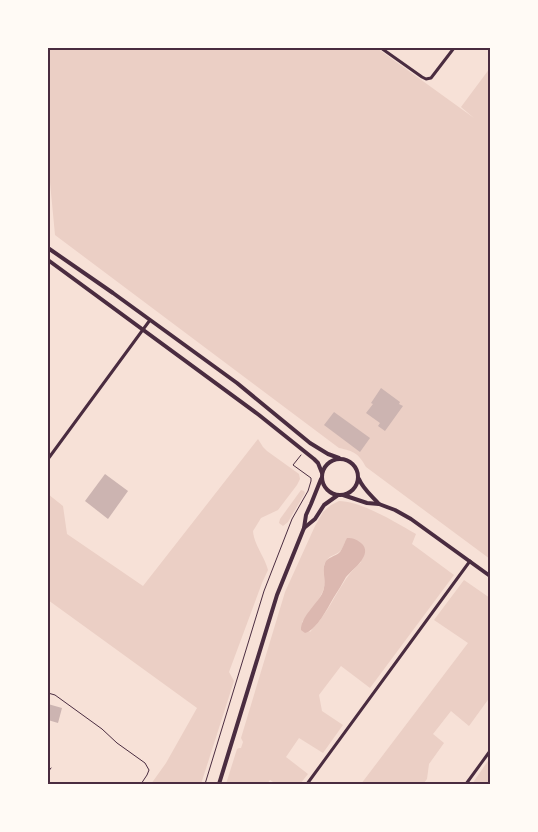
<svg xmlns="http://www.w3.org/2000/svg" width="538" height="832" font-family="'Varela Round',sans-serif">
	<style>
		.green { fill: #ebcfc5; fill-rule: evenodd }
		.water { fill: #dcb8b0 }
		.building { fill: #ccb4b1 }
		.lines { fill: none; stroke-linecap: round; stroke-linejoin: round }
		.path { stroke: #4a2c40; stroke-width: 1 }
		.service { stroke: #4a2c40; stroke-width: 1 }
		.minor { stroke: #4a2c40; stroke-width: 3 }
		.tertiary { stroke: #4a2c40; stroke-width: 4 }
		.neatline { fill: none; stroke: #4a2c40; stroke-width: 2 }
	</style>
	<rect width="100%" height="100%" fill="#f7e1d7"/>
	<g class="green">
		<path d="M48,48H377L474,118L461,107L490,68V559L366,467C359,454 354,451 339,448L55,235L48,161Z"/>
		<path d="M258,439L263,447L267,451L299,474L300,479L297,485L278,510L261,518L253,531C254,545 265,557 268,570L262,583L229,672L234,681L201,784H151L166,763L197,708L48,600V494L63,506L67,534L143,586Z"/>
		<path d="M301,490L304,491L305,493L288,522L283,526L279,523L280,519Z"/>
		<path d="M339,501C361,501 397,523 416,534L412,544L454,575L370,688L341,666L319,695L322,711L343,725L323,753L299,738L286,757L308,774L300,784H276L270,780L267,784H226L237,749L239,748H241L243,742L241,738L285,592L315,526L323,512L331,505ZM345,542L361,562C345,576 338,593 327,610C322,618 316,625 310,632L302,622C310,612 320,600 324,588C326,580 321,568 326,561C332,552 341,557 345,542Z"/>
		<path d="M464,580L490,598V697L469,726L451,711L433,734L444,743L429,764L427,779L423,784H361L468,643L434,620Z"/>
		<path d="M490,758V784H472Z"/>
	</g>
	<path class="water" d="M347,538C353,538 356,539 361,543C374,554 353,569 346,577C342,584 338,591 334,597C328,607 317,630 305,633L301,630C301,617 315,606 322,594C328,582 321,572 325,563C327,557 335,557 340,552C343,548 344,543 347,538Z"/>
	<g class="building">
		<path d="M381,388L400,402L399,404L403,406L385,431L378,426L380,423L366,413L373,404L371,403Z"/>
		<path d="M334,412L370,438L360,452L324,425Z"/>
		<path d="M105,474L128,491L108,519L85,501Z"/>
		<path d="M48,704L62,708L58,723L48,720Z"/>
	</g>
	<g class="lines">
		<path class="path" d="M205,784L264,591L292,519L308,491L311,481V478L293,465L301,455"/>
		<g class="service">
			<path d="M48,643V649"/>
			<path d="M48,693L55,695L102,729L117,743L145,763L149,770L147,775L141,784"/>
			<path d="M48,772L51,768"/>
		</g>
		<g class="minor">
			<path d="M381,48L422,77L426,79L431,78L454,48"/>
			<path d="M48,459L150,320"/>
			<path d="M307,784L470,561"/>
			<path d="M466,784L490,751"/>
		</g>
		<g class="tertiary">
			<path d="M48,248L113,293L237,383L310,443L328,454L339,458"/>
			<path d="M48,260L259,415L314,459L318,463L322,473"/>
			<circle cx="340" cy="477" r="18"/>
			<path d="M359,479C363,489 372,496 379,504"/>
			<path d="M343,495L367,503L379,504L395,510L411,519L490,576"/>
			<path d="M304,528L315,519L324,505L338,495"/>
			<path d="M219,784L277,595L304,528L306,515L311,504L321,479"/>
		</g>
	</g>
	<rect width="538" height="832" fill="none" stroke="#fffaf5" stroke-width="98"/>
	<rect x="49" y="49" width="440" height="734" class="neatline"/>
</svg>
